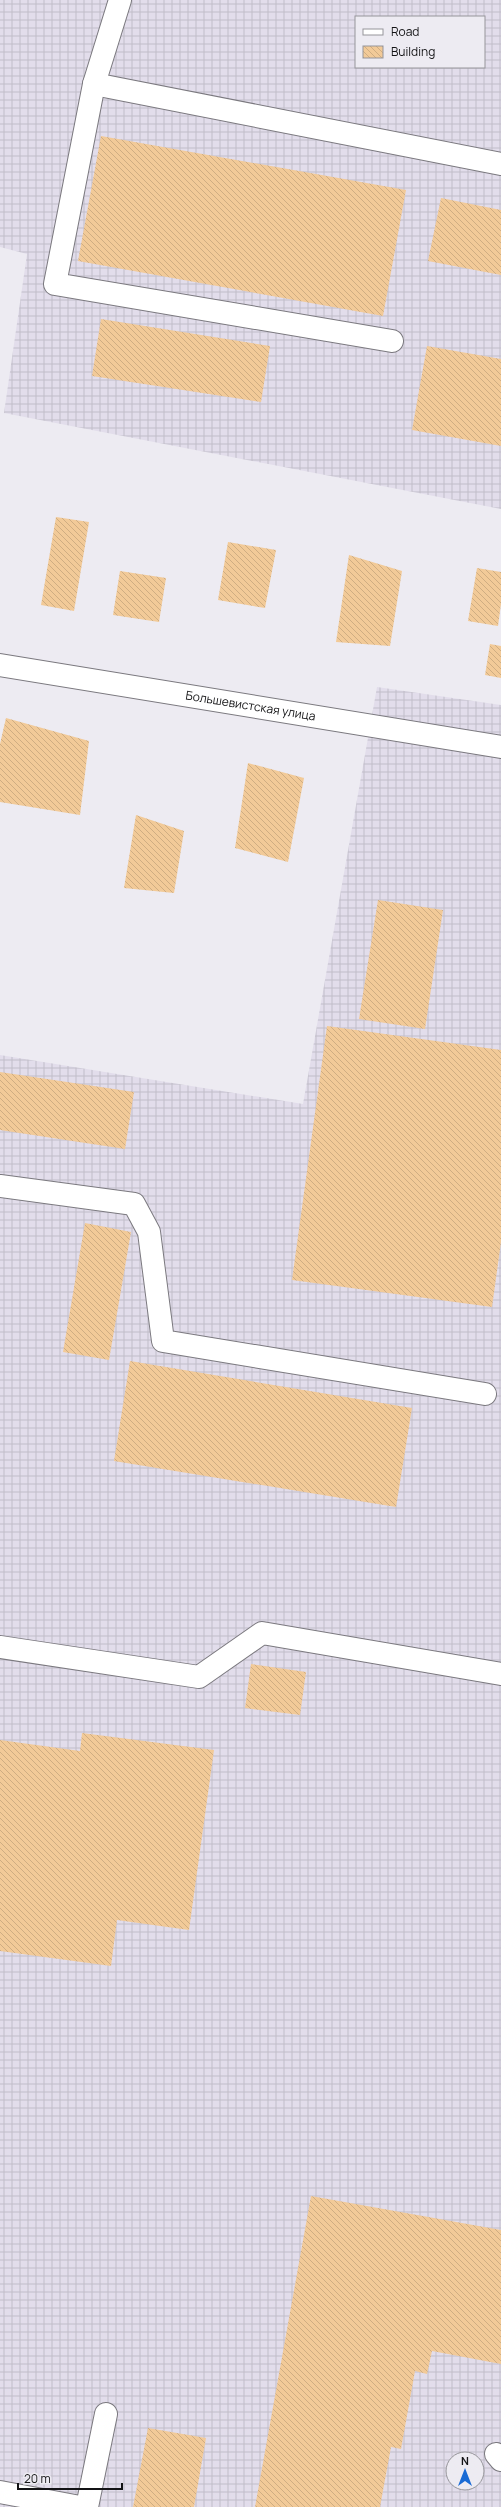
<svg xmlns="http://www.w3.org/2000/svg" width="501" height="2507" font-family="Manrope,sans-serif">
	<style>
		.industrial { fill: url(#industrial-grid); fill-rule: evenodd }
		.building { fill: url(#building-back-hatch) }
		.lines { fill: none; stroke-linecap: round; stroke-linejoin: round }
		.minor-casing { stroke: #7b797f; stroke-width: 24 }
		.minor { stroke: #fff; stroke-width: 22 }
		.labels { text-anchor: middle; stroke-width: 4; stroke-linejoin: round; paint-order: stroke }
		.street-label { font-size: 12px; fill: #131315; stroke: #edebf2 }
	</style>
	<defs>
		<pattern id="industrial-grid" width="8" height="8" patternUnits="userSpaceOnUse"><rect width="8" height="8" fill="#e2ddeb"/><path d="M0 4h8M4 0v8" fill="none" stroke="#c1bdc9"/></pattern>
		<pattern id="building-back-hatch" width="6" height="6" patternUnits="userSpaceOnUse"><rect width="6" height="6" fill="#f2ca98"/><path d="M-1 5l2 2M0 0l6 6M5-1l2 2" fill="none" stroke="#cfad82"/></pattern>
	</defs>
	<rect width="100%" height="100%" fill="#edebf2"/>
	<g class="industrial">
		<path d="M0,0H501V509L4,413L27,254L0,247ZM356,17H484V67H356Z"/>
		<path d="M377,687L501,705V2507H0V1055L303,1104ZM453,2459H477V2483H453Z"/>
	</g>
	<g class="building">
		<path d="M101,136L406,190L383,316L78,261Z"/>
		<path d="M441,198L501,210V275L428,261Z"/>
		<path d="M101,319L270,346L261,402L92,376Z"/>
		<path d="M427,346L501,359V446L412,430Z"/>
		<path d="M56,517L89,522L74,611L41,605Z"/>
		<path d="M228,542L276,550L265,608L218,600Z"/>
		<path d="M349,555L402,571L390,646L336,642Z"/>
		<path d="M477,568L501,572V604L498,626L468,621Z"/>
		<path d="M120,571L166,578L159,622L113,615Z"/>
		<path d="M490,644L501,646V678L485,675Z"/>
		<path d="M6,718L89,741L80,815L0,802V744Z"/>
		<path d="M248,763L304,778L288,862L235,848Z"/>
		<path d="M136,815L184,831L174,893L124,888Z"/>
		<path d="M378,900L443,910L425,1029L359,1019Z"/>
		<path d="M327,1026L501,1050V1242L492,1307L292,1280Z"/>
		<path d="M0,1072L134,1092L125,1149L0,1130Z"/>
		<path d="M85,1223L131,1232L109,1360L63,1352Z"/>
		<path d="M130,1361L412,1408L396,1507L114,1461Z"/>
		<path d="M251,1664L306,1672L300,1715L245,1708Z"/>
		<path d="M82,1733L214,1750L189,1930L117,1920L111,1966L0,1951V1740L80,1751Z"/>
		<path d="M311,2196L501,2230V2364L432,2351L427,2374L415,2371L401,2449L391,2447L380,2507H255Z"/>
		<path d="M148,2428L206,2438L194,2507H133Z"/>
	</g>
	<g class="lines">
		<g class="minor-casing">
			<g id="minor">
				<path d="M120,0L94,84L55,284L392,341"/>
				<path d="M94,84L501,164"/>
				<path id="s1" d="M0,665L501,747"/>
				<path d="M0,1186L134,1204L149,1232L163,1341L485,1394"/>
				<path d="M0,1647L199,1677L262,1633L501,1674"/>
				<path d="M496,2454L501,2460"/>
				<path d="M0,2492L80,2507"/>
				<path d="M87,2507L106,2414"/>
			</g>
		</g>
		<use href="#minor" class="minor"/>
	</g>
	<g class="labels">
		<g class="street-label">
			<text dy="4" stroke="none"><textPath href="#s1" startOffset="254">Большевистская улица</textPath></text>
		</g>
	</g>
	<rect x="355" y="16" width="130" height="52" fill="#edebf2" stroke="#96959a"/>
	<rect x="363" y="29" width="20" height="6" fill="#ffffff" stroke="#96959a"/>
	<text x="391" y="36" font-size="12" fill="#131315">Road</text>
	<rect x="363" y="46" width="20" height="12" fill="url(#building-back-hatch)" stroke="#96959a"/>
	<text x="391" y="56" font-size="12" fill="#131315">Building</text>
	<g transform="translate(465 2471)"><circle r="19" fill="#edebf2" stroke="#96959a"/>
	<path d="M0-3L7 15L0 10L-7 15Z" fill="#1a6bd5"/>
	<text y="-6" font-size="11" font-weight="bold" text-anchor="middle" fill="#131315">N</text>
	</g>
	<path d="M18 2483v6h104v-6" fill="none" stroke="#131315" stroke-width="2"/>
	<text x="24" y="2483" font-size="12" fill="#131315" stroke="#edebf2" stroke-width="3" paint-order="stroke">20 m</text>
</svg>
